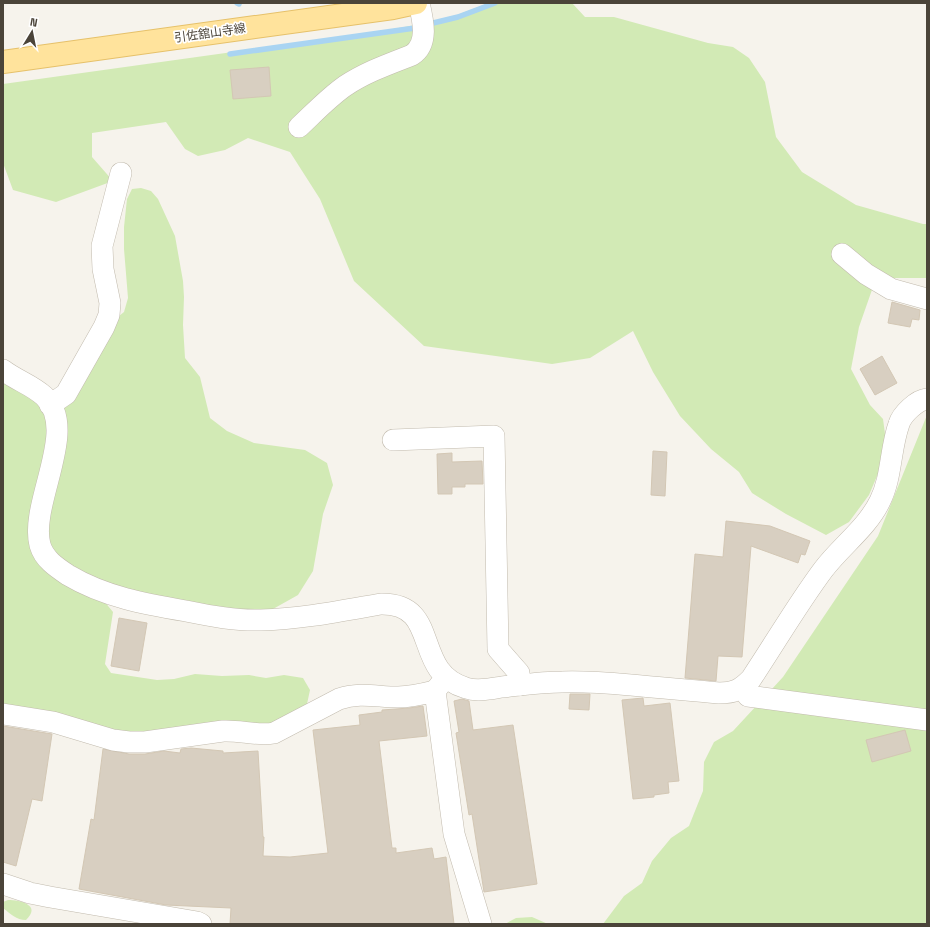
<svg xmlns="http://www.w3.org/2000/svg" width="930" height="927" font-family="'Space Grotesk','Noto Sans JP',sans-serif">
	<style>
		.green { fill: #d2eab5 }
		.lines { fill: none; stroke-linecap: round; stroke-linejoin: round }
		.stream { stroke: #a9d4f2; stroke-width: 5.5 }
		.building { fill: #d8cfc1; stroke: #d3c7b4 }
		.minor-casing { stroke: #c2bbae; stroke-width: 22 }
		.major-casing { stroke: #e6c16a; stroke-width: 24 }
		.minor { stroke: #fff; stroke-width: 21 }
		.major { stroke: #ffe39c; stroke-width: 22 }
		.labels { text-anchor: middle; stroke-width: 3.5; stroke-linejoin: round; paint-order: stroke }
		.street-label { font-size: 12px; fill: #4b4439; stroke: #fff }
	</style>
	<rect width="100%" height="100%" fill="#f6f3ec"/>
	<g class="green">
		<path d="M489,3H572L585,17H614L708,43L733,47L749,58L765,82L776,137L802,172L856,205L923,224H927V278H886L874,284L859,327L851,369L870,405L883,419L886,441L880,469L869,495L849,522L826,535L786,514L752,493L739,472L711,449L680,416L653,372L633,331L590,358L552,364L424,346L354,281L320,199L290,152L248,138L225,150L198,156L185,149L166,122L92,133V157L113,181L56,202L13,190L3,163V84L376,32L421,24L457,15Z"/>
		<path d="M141,188L151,191L158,199L175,236L183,281L184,297L183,325L185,358L200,377L210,418L227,431L254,443L305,450L327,463L333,485L323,514L313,571L298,595L273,609L248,613L131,594L56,560L45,527L63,410L73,385L114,320L124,312L128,298L124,249V227L127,199L132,189Z"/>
		<path d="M3,383L37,402L48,418L47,433L31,526V542L104,601L113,612L105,664L111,673L157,680L174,679L195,674L222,676L249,675L266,678L284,675L303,678L310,690L307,704L278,725L160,736L114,732L3,705Z"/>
		<path d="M927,415V924H603L624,896L642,883L652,861L671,838L689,826L703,791L704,762L714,742L733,731L783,677L878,536Z"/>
		<path d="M8,900C20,900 42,905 26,920C16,920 11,914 3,908V902Z"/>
		<path d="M532,917L548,924H505L516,918Z"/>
	</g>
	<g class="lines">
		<g class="stream">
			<path d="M237,3L239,4"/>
			<path d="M429,24L458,17L495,3"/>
			<path d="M230,54L415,28"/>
		</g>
	</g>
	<g class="building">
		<path d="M269,67L271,96L233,99L230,70Z"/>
		<path d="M892,302L920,310L919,320L912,319L910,327L888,323Z"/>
		<path d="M882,356L897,383L875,395L860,369Z"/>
		<path d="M653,451L667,452L665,496L651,495Z"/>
		<path d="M452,453V462L482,461L483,484H465V487H452V494H438L437,454Z"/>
		<path d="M726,521L770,526L810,541L805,555L801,554L798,563L751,546L742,657L718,656L716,681L685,678L695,554L723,557Z"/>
		<path d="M119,618L147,623L139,671L111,666Z"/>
		<path d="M570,694H590L589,710L569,709Z"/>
		<path d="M643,698L644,706L670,703L679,781L668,782L669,793L654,795V797L633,799L622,700Z"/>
		<path d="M462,699L469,701L473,730L513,725L537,884L484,892L472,814L469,815L456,733L459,732L454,701Z"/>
		<path d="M423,706L427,736L379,741L392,848H396V853L432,848L434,859L446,857L454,924H230L231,908L166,905L79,889L91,819L94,820L103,749L129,754H145L164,751L180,753L181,749L191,748L223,751V753L258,751L263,837H264L263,856L290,857L328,853L313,730L360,725L359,715L382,712V710L409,708Z"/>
		<path d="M3,726L52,734L42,801L32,799L16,866L3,862Z"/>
		<path d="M905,730L911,751L872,762L866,740Z"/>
	</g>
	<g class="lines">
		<g class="minor-casing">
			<g id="minor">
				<path d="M299,127C314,113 328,98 345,86C366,72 389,64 412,55C429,44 423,20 419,3"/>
				<path d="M842,254L866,274L891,289L927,299"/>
				<path d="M3,370C16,380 32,385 44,396C80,429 29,503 40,545C44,559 56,567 68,575C105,597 145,604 186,611C211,616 236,621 261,620C302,619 341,611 381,604C442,603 411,672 466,688C477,692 490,689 502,687C522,685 542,682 562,682C585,681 608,683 631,685C660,688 690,690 719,693C734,693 740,690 751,679C775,643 797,605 823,570C841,546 867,528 880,501C892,477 890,449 899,424C902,414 917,400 927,399"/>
				<path d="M50,405L66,394L104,327L109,315L110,303L103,269L102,246L121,173"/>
				<path d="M393,440L494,436L498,649L519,673L520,685"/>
				<path d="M443,681L435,691L454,834L481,924"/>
				<path d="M742,688L748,696L927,720"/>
				<path d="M3,714L53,722L113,740L129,742H145L223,731C240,730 257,736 274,733L339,699C360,692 377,697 398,697C411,697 423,694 435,691"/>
				<path d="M3,884L30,893L50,897L197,922L201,924"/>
			</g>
		</g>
		<g class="major-casing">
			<path id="major" d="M3,62L393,8L416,3"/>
		</g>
		<use href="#minor" class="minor"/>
		<use href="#major" class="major"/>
	</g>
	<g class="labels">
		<g class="street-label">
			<text transform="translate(210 33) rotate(-8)" y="4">引佐舘山寺線</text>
		</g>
	</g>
	<rect width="930" height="927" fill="none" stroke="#4b4439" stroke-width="8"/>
	<g transform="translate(32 32) rotate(10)" stroke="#ffffff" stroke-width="3" paint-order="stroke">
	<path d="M0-3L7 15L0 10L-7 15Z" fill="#4b4439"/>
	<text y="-6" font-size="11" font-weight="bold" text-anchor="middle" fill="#4b4439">N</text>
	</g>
</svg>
